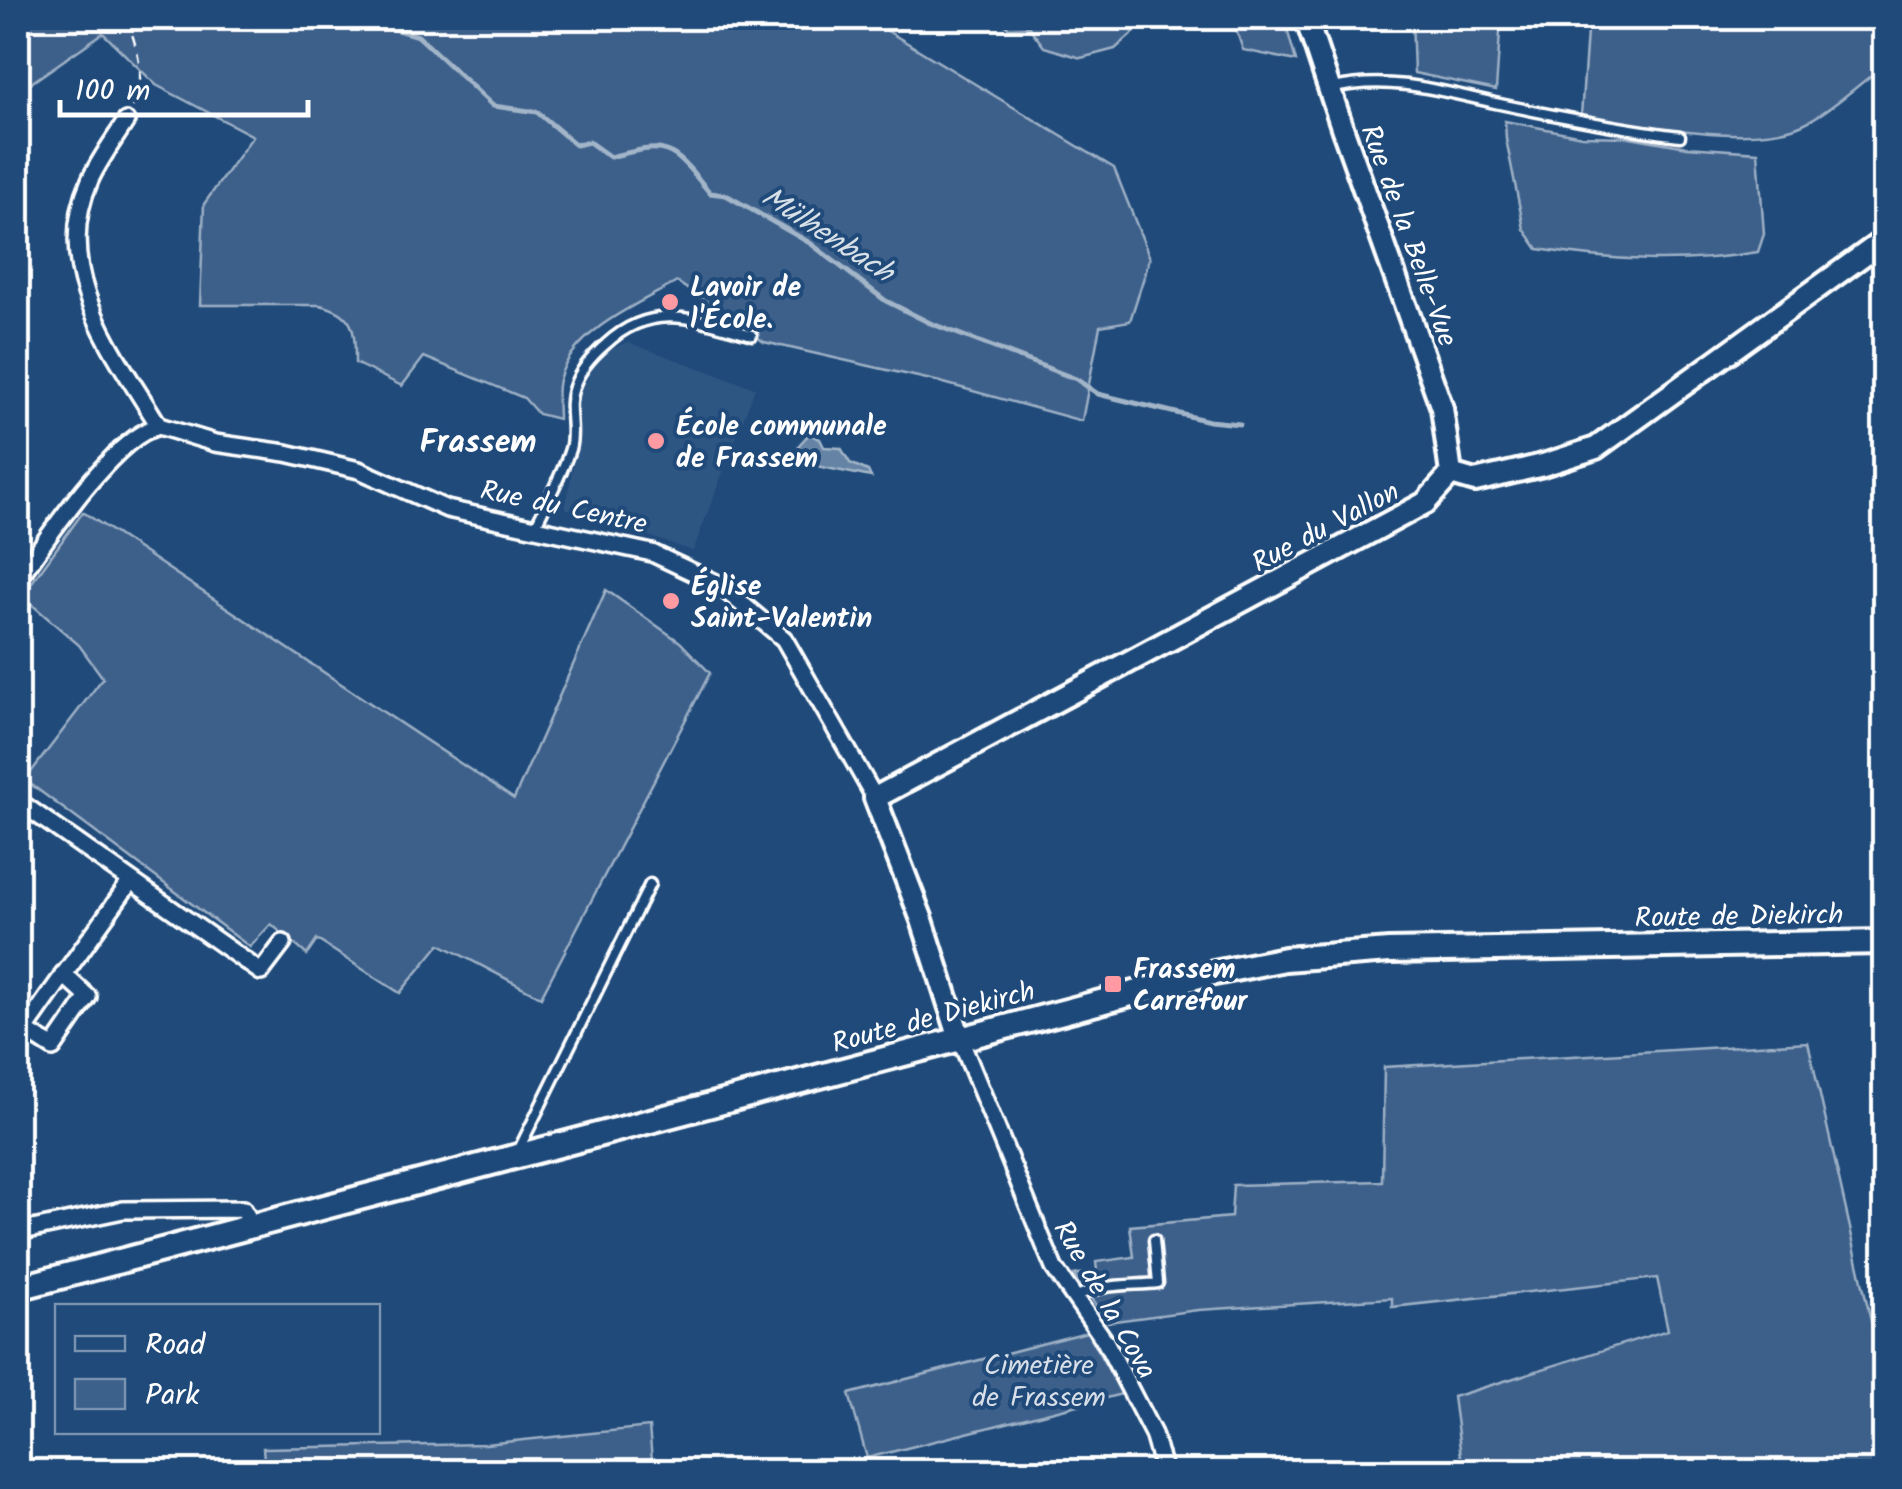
<svg xmlns="http://www.w3.org/2000/svg" width="1902" height="1489" font-family="Kalam,sans-serif">
	<style>
		.built { fill: #2e5683 }
		.green { fill: #3c618b; stroke: #9eb0c5; stroke-width: 2.5 }
		.water { fill: #6583a4; stroke: #a3b5c8; stroke-width: 2.5 }
		.lines { fill: none; stroke-linecap: round; stroke-linejoin: round }
		.stream { stroke: #a3b5c8; stroke-width: 5 }
		.service-casing { stroke: #fff; stroke-width: 15 }
		.minor-casing { stroke: #fff; stroke-width: 22 }
		.tertiary-casing { stroke: #fff; stroke-width: 28 }
		.secondary-casing { stroke: #fff; stroke-width: 30 }
		.path { stroke: #fff; stroke-width: 2.5; stroke-dasharray: 10 8; stroke-linecap: butt }
		.service { stroke: #1f4a7a; stroke-width: 8 }
		.minor { stroke: #1f4a7a; stroke-width: 15 }
		.tertiary { stroke: #1f4a7a; stroke-width: 20 }
		.secondary { stroke: #1f4a7a; stroke-width: 22 }
		.poi-dot { fill: #ff9aa2; stroke: #1f4a7a; stroke-width: 4 }
		.labels { text-anchor: middle; stroke-width: 8; stroke-linejoin: round; paint-order: stroke }
		.street-label { font-size: 28px; fill: #fff; stroke: #1f4a7a }
		.poi-label { font-size: 28px; font-weight: bold; fill: #fff; stroke: #1f4a7a; text-anchor: start }
		.park-label { font-size: 28px; fill: #d8dfe8; stroke: #1f4a7a }
		.water-label { font-size: 30px; font-style: italic; fill: #d8e0e8; stroke: #1f4a7a }
		.quarter-label { font-size: 32px; font-weight: bold; fill: #fff; stroke: #1f4a7a }
	</style>
	<rect width="100%" height="100%" fill="#1f4a7a"/>
	<filter id="ink" filterUnits="userSpaceOnUse"><feTurbulence type="fractalNoise" baseFrequency=".01" numOctaves="2"/><feDisplacementMap in="SourceGraphic" scale="20" xChannelSelector="R" yChannelSelector="G"/><feConvolveMatrix kernelMatrix="1 2 1 2 8 2 1 2 1" color-interpolation-filters="sRGB"/></filter>
	<g filter="url(#ink)">
		<path class="built" d="M627,342L755,388L693,551L565,508L575,457L580,393L594,367L608,351Z"/>
		<g class="green">
			<path d="M18,18H866L1114,168L1150,258L1130,321L1100,326L1082,421L940,382L764,342L677,282C636,305 573,330 559,380C556,391 558,407 558,419L538,414L524,398L424,357L402,386L355,363C355,330 355,313 320,305H200L204,204L253,136L156,85L103,33L18,92Z"/>
			<path d="M999,18H1128L1140,27L1115,49L1081,58L1044,47L1029,27L1009,28Z"/>
			<path d="M1232,18H1284L1296,61L1243,50Z"/>
			<path d="M1412,18H1501L1496,90L1414,73Z"/>
			<path d="M1588,18H1884V66C1858,84 1832,110 1803,124C1752,148 1638,123 1581,116Z"/>
			<path d="M1505,121L1582,136L1630,137L1687,147L1758,152L1764,234L1758,252C1682,265 1613,261 1538,249L1524,229L1506,139Z"/>
			<path d="M83,512L514,799L606,590L680,642L710,673L541,997L440,944L400,993L317,940L307,955L271,924L250,947L25,780L103,678L79,645L22,596Z"/>
			<path d="M1808,1042L1876,1343L1884,1341V1471H1463L1453,1397L1668,1330L1657,1278L1392,1307V1298L1198,1310L1108,1322L1074,1275L1097,1271L1096,1262L1134,1257L1130,1226L1231,1217L1233,1185L1382,1181L1384,1067Z"/>
			<path d="M1087,1332L1122,1394L867,1458L849,1394Z"/>
			<path d="M649,1427L653,1471H265L263,1448L486,1444Z"/>
		</g>
		<path class="water" d="M809,434L820,439L824,447L841,448L850,463L868,471L871,477L797,462L799,445Z"/>
		<g class="lines">
			<path class="stream" d="M386,18L387,27L418,36L493,106L537,112L576,145L589,142L610,157C670,141 671,146 710,193L726,195L810,243L886,301L930,323L1076,379L1098,394L1209,421L1240,424"/>
			<g class="service-casing">
				<g id="service">
					<path d="M1334,88C1389,75 1441,91 1495,103C1556,116 1617,128 1680,136"/>
					<path d="M535,527C547,501 562,475 570,449C576,429 566,408 574,387C580,369 592,356 606,344C653,300 698,320 752,335"/>
					<path d="M519,1149L650,884"/>
					<path d="M1075,1298C1096,1283 1132,1286 1158,1283L1154,1240"/>
				</g>
			</g>
			<g class="minor-casing">
				<g id="minor">
					<path d="M126,121C114,140 99,160 90,180C49,272 114,351 159,426L215,443L286,453L359,470L447,509L652,553L718,584L784,639L875,798"/>
					<path d="M18,579C46,540 114,436 159,426"/>
					<path d="M18,801L261,972L283,943"/>
					<path d="M63,974L88,997L53,1048L25,1030C59,980 95,932 130,882"/>
					<path d="M960,1039L1054,1268L1105,1341L1153,1434L1164,1472"/>
					<path d="M18,1232L123,1210L243,1209L253,1226"/>
				</g>
			</g>
			<g class="tertiary-casing">
				<g id="tertiary">
					<path d="M1306,18L1343,130L1442,408L1451,474"/>
					<path d="M1451,474L1475,481L1543,465L1596,448L1884,240"/>
					<path d="M960,1039L922,920L875,798L1425,503L1451,474"/>
				</g>
			</g>
			<g class="secondary-casing">
				<path id="secondary" d="M18,1288L1199,976L1285,959L1389,951L1884,942"/>
			</g>
			<path class="path" d="M127,18C136,47 148,77 133,107"/>
			<use href="#service" class="service"/>
			<use href="#minor" class="minor"/>
			<use href="#tertiary" class="tertiary"/>
			<use href="#secondary" class="secondary"/>
		</g>
	</g>
	<g class="poi-dot">
		<circle cx="670" cy="302" r="10"/>
		<circle cx="656" cy="441" r="10"/>
		<circle cx="671" cy="601" r="10"/>
		<rect x="1103" y="974" width="20" height="20" rx="5"/>
	</g>
	<g class="labels">
		<g class="street-label">
			<text transform="translate(1410 235) rotate(70)" y="10">Rue de la Belle-Vue</text>
			<text transform="translate(564 506) rotate(12)" y="10">Rue du Centre</text>
			<text transform="translate(1325 526) rotate(-28)" y="10">Rue du Vallon</text>
			<text transform="translate(1739 915) rotate(-1)" y="10">Route de Diekirch</text>
			<text transform="translate(933 1016) rotate(-15)" y="10">Route de Diekirch</text>
			<text transform="translate(1106 1299) rotate(60)" y="10">Rue de la Cova</text>
		</g>
		<g class="poi-label">
			<text x="690" y="296">Lavoir de<tspan x="690" dy="32">l'École.</tspan></text>
			<text x="676" y="435">École communale<tspan x="676" dy="32">de Frassem</tspan></text>
			<text x="691" y="595">Église<tspan x="691" dy="32">Saint-Valentin</tspan></text>
			<text x="1133" y="978">Frassem<tspan x="1133" dy="32">Carrefour</tspan></text>
		</g>
		<g class="park-label">
			<text x="1039" y="1374">Cimetière<tspan x="1039" dy="32">de Frassem</tspan></text>
		</g>
		<g class="water-label">
			<text transform="translate(828 234) rotate(33)" y="10">Mülhenbach</text>
		</g>
		<g class="quarter-label">
			<text x="478" y="452">Frassem</text>
		</g>
	</g>
	<rect width="1902" height="1489" fill="none" stroke="#1f4a7a" stroke-width="60"/>
	<rect x="30" y="30" width="1842" height="1429" fill="none" stroke="#fff" stroke-width="4" filter="url(#ink)"/>
	<rect x="55" y="1304" width="325" height="130" fill="#1f4a7a" stroke="#7992af" stroke-width="2.5"/>
	<rect x="75" y="1336" width="50" height="15" fill="#1f4a7a" stroke="#7992af" stroke-width="2.5"/>
	<text x="145" y="1354" font-size="30" fill="#ffffff">Road</text>
	<rect x="75" y="1379" width="50" height="30" fill="#3c618b" stroke="#7992af" stroke-width="2.5"/>
	<text x="145" y="1404" font-size="30" fill="#ffffff">Park</text>
	<path d="M60 100v15h248v-15" fill="none" stroke="#ffffff" stroke-width="5"/>
	<text x="75" y="100" font-size="30" fill="#ffffff" stroke="#1f4a7a" stroke-width="8" paint-order="stroke">100 m</text>
</svg>
